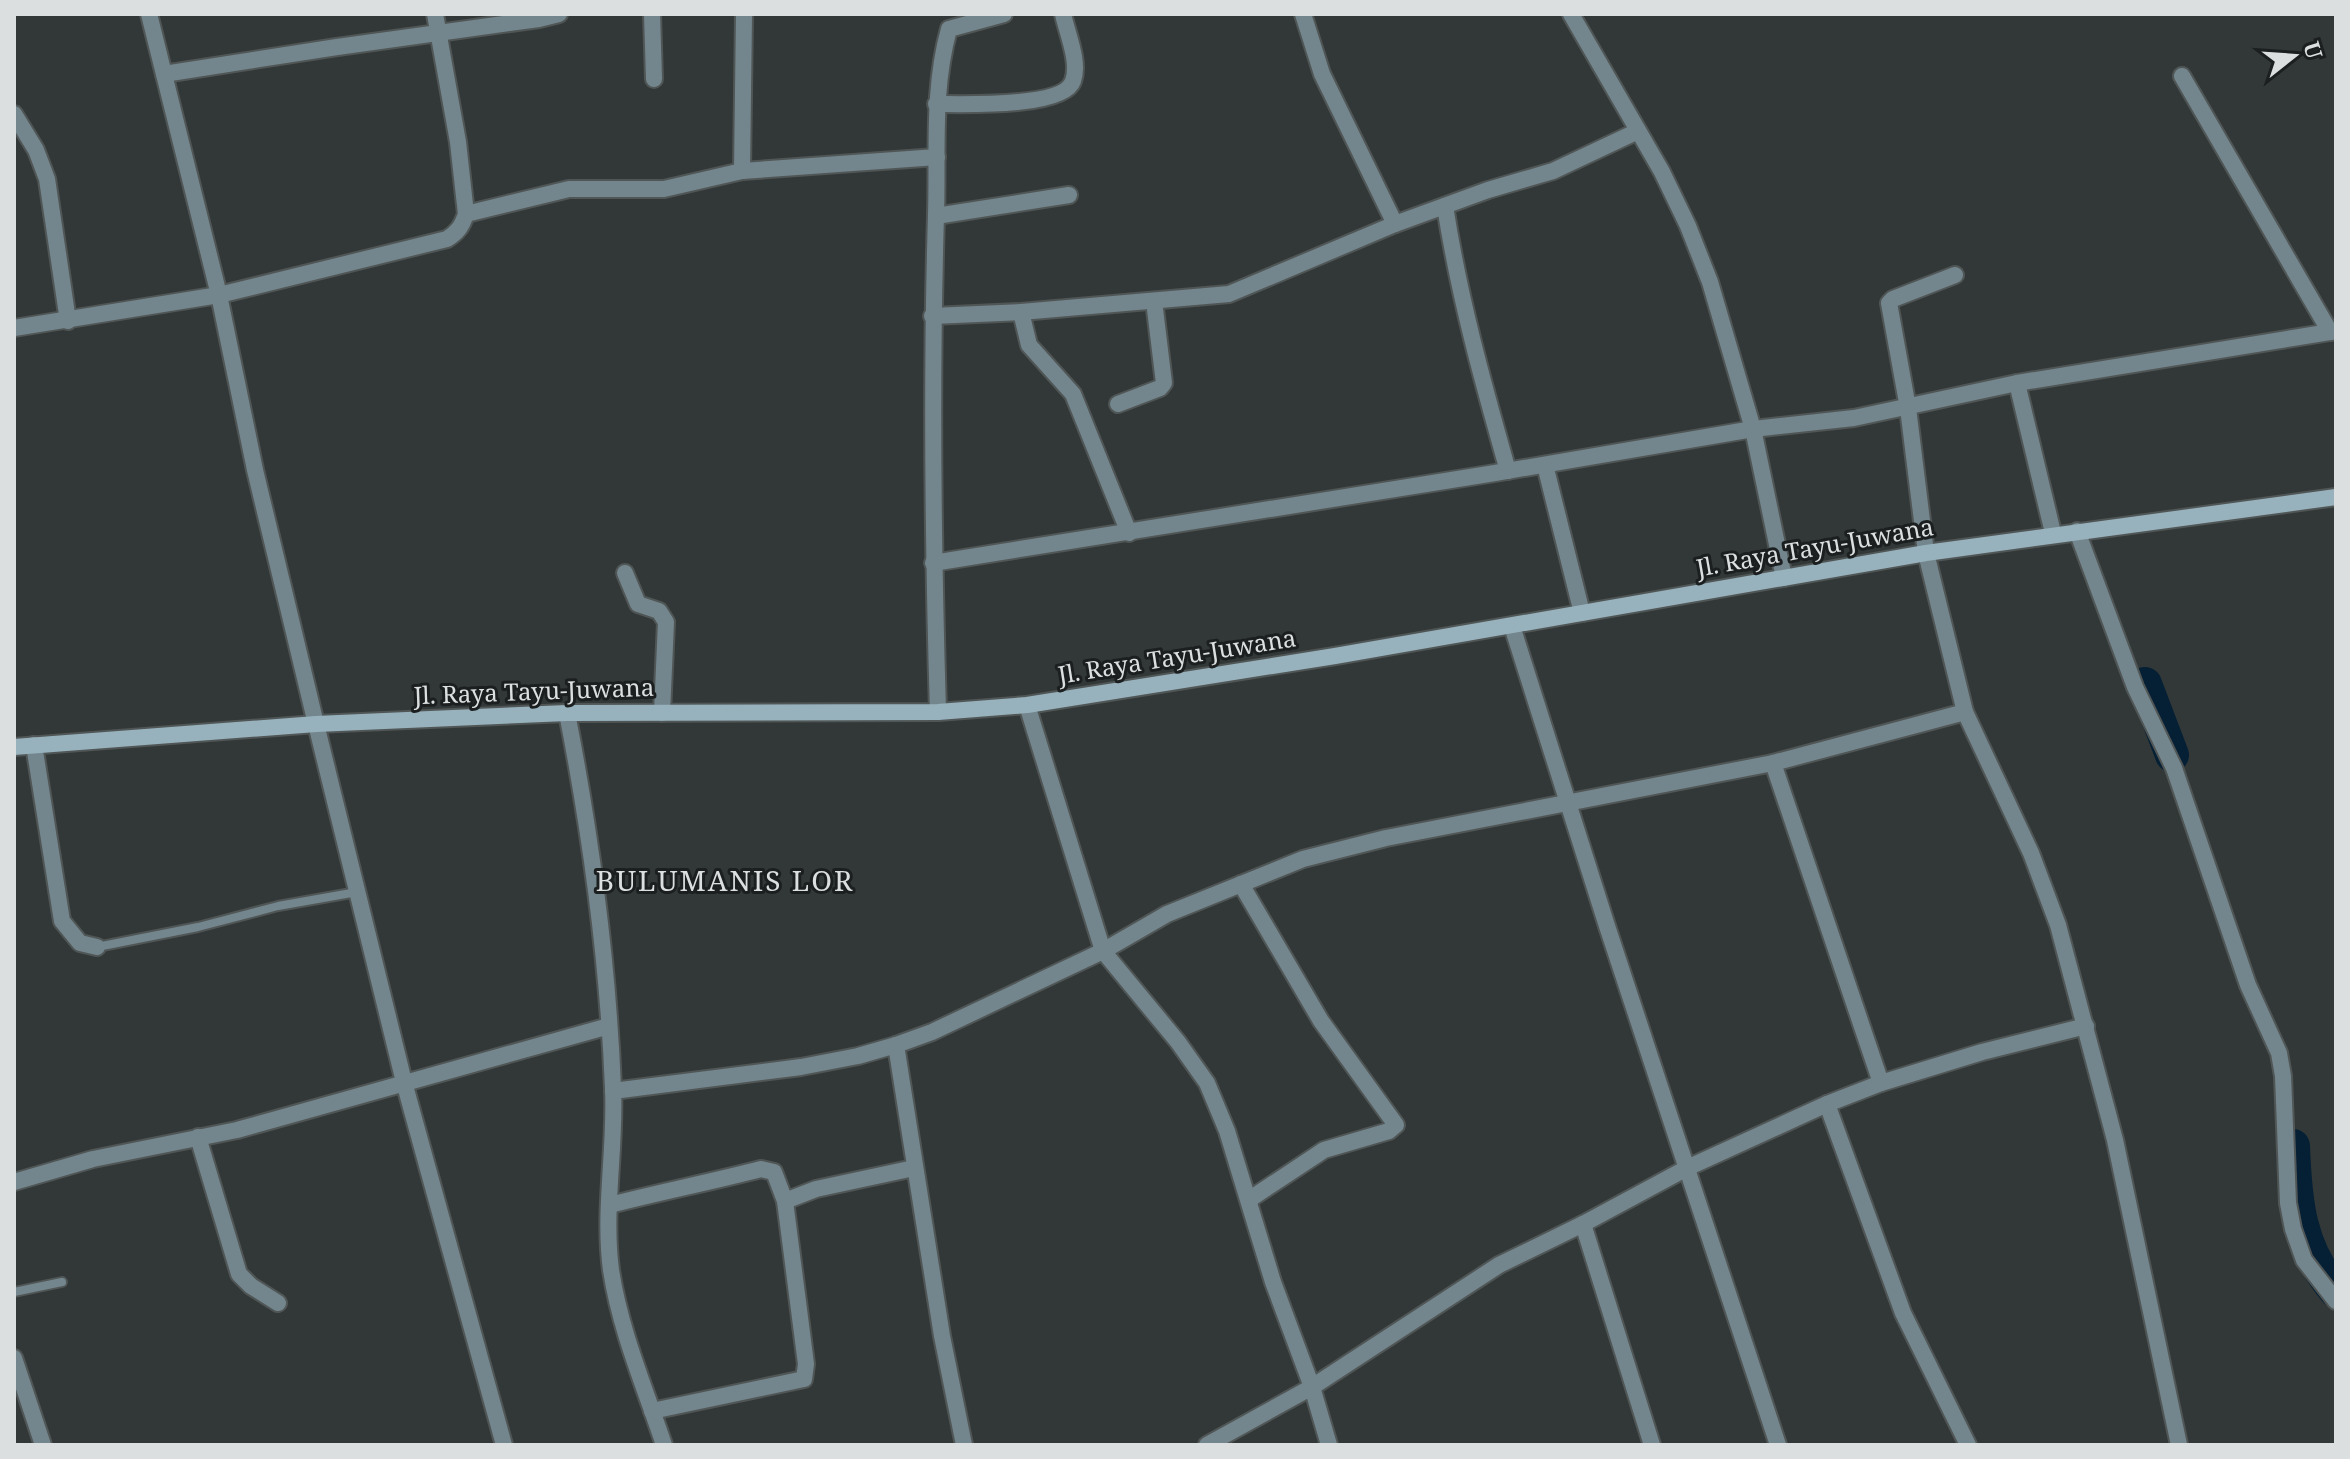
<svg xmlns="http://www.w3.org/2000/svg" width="2350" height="1459" font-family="'Noto Serif',serif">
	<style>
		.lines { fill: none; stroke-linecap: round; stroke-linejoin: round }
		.river { stroke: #051f34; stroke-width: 34 }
		.service-casing { stroke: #505656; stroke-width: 12 }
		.minor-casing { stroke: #505656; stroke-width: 20 }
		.secondary-casing { stroke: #505656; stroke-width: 20 }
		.service { stroke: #74868d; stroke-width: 8 }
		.minor { stroke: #74868d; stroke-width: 16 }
		.secondary { stroke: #97b2bd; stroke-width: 16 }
		.labels { text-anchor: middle; stroke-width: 6; stroke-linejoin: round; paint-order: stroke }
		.street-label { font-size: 24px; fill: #dbdfdf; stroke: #1c1f1f }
		.quarter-label { font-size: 28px; letter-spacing: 2px; fill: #dbdfdf; stroke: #1c1f1f }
	</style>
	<rect width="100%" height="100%" fill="#323838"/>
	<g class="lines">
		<g class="river">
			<path d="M2145,684L2172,755"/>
			<path d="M2293,1146C2295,1201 2299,1249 2336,1291"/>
		</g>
		<g class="service-casing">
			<g id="service">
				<path d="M97,947L198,927L278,906L357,892"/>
				<path d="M14,1292L62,1282"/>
			</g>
		</g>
		<g class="minor-casing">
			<g id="minor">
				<path d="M149,14L219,295L255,470L316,724L404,1082L504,1445"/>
				<path d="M652,14L654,79"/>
				<path d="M1303,14L1322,74L1395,224"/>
				<path d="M1571,14L1662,172L1688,226L1710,282L1753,429L1784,578"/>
				<path d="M164,74L337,47L539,19L559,14"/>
				<path d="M2182,76L2330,332"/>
				<path d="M936,104C962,104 1064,108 1073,81C1080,62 1067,33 1063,14"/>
				<path d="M14,114L36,150L47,179L68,321"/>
				<path d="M742,171L744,14"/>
				<path d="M1445,206C1459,297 1483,383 1508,471"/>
				<path d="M466,214L569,189H664L742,171L937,157"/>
				<path d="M936,216L1069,195"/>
				<path d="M1955,275L1893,299L1889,303L1908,408L1926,553L1965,712L2031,853L2058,925L2115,1140L2179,1445"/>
				<path d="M1021,312L1029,345L1073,394L1129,533"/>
				<path d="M932,316L1021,312L1229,294L1395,224L1488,190L1553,171L1638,131"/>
				<path d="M14,328L219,295L447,239C458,232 462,226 466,214L458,142L435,14"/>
				<path d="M2017,383L2053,533"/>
				<path d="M1118,404L1160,388L1164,383L1154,301"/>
				<path d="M1545,465L1582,613"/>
				<path d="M2077,531L2135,687L2174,768L2248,985L2279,1053L2283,1076L2288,1203L2293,1229L2304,1260L2336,1301"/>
				<path d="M933,563L1495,473L1753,429L1854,418L2017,383L2336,331"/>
				<path d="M625,573L638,604L659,611L666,622L662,713"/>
				<path d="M1512,626L1607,926L1778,1445"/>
				<path d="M1027,705L1103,951L1178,1042L1207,1083L1227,1131L1273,1282L1312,1387L1329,1445"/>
				<path d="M938,712C933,546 931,381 936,215C938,153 932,90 949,29L1004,14"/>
				<path d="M567,713C591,836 608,962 613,1088C616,1148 603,1210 611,1270C620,1330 645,1388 664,1445"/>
				<path d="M34,745L62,921L80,943L97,947"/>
				<path d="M1773,763L1881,1083"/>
				<path d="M1241,884L1321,1021L1396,1125L1389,1131L1324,1150L1250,1199"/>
				<path d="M896,1045L942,1336L964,1445"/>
				<path d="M613,1091L801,1067L858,1056L896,1045L932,1032L1103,951L1167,914L1303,859L1386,838L1773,763L1965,712"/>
				<path d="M1827,1104L1903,1313L1968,1445"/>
				<path d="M198,1137L239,1274L251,1286L278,1303"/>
				<path d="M14,1182L93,1159L237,1130L609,1026"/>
				<path d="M785,1201L816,1189L914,1168"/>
				<path d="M610,1205C660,1192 711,1182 761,1169L774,1172L785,1201L806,1364L804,1379L652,1411"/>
				<path d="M1583,1224L1652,1445"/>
				<path d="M14,1358L43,1445"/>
				<path d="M1207,1445L1312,1387L1499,1265L1583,1224L1687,1168L1827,1104L1881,1083L1982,1052L2086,1026"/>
			</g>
		</g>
		<g class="secondary-casing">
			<path id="secondary" d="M14,747L316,724L567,713L938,712L1027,705L1335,656L1926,553L2336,497"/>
		</g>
		<use href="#service" class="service"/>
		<use href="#minor" class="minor"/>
		<use href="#secondary" class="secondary"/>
	</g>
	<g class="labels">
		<g class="street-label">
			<text transform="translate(1815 548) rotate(-10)" y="8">Jl. Raya Tayu-Juwana</text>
			<text transform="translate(1177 657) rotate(-9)" y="8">Jl. Raya Tayu-Juwana</text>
			<text transform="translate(534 692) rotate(-2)" y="8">Jl. Raya Tayu-Juwana</text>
		</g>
		<g class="quarter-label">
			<text x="725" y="891">BULUMANIS LOR</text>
		</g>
	</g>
	<rect width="2350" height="1459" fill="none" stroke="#dbdfdf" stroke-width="32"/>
	<g transform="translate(2294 56) rotate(73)" stroke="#1c1f1f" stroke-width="6" paint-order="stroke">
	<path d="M0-6L14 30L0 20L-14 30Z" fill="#dbdfdf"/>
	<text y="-12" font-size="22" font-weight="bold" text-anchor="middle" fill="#dbdfdf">U</text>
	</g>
</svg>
